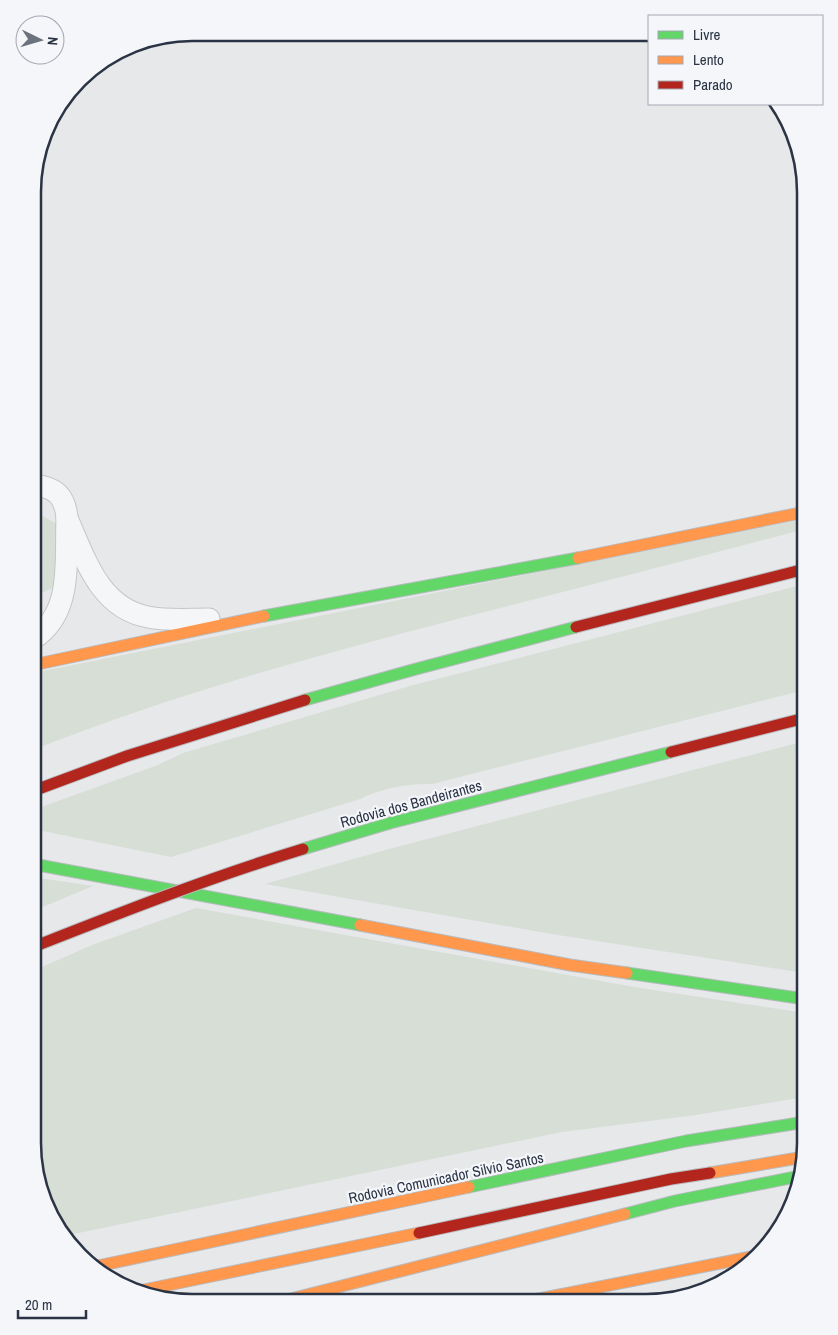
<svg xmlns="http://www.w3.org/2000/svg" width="838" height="1335" font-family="'Archivo Narrow',sans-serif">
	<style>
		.green { fill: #d6ded6 }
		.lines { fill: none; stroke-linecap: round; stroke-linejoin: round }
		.street-casing { stroke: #c4c6c8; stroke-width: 23 }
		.fast-casing { stroke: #b8bbbf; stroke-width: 13 }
		.slow-casing { stroke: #b8bbbf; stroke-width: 13 }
		.jam-casing { stroke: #b8bbbf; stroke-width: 13 }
		.street { stroke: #f5f6f7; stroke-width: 21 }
		.fast { stroke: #63d668; stroke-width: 11 }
		.slow { stroke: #ff974d; stroke-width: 11 }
		.jam { stroke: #b3261e; stroke-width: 11 }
		.fast-bridge-casing { stroke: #b8bbbf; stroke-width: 13; stroke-linecap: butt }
		.jam-bridge-casing { stroke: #b8bbbf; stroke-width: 13; stroke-linecap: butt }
		.fast-bridge { stroke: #63d668; stroke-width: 11 }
		.jam-bridge { stroke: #b3261e; stroke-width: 11 }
		.labels { text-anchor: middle; stroke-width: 4.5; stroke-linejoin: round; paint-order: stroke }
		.street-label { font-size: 15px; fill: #2b3445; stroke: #f4f6f9 }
		.rim { fill: none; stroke: #2b3445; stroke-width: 2.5 }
	</style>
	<rect width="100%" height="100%" fill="#e6e8ea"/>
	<g class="green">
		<path d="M33,511L61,526L73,567L52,588L33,597Z"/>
		<path d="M805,519V529C692,559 579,588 465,617C319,655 173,694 33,750V673Z"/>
		<path d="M805,584V690L432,784C408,783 381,788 360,799L171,857L33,829V810L158,765L183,753L410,686Z"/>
		<path d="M805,741V973L558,935L265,884L389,849Z"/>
		<path d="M33,877L93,886L33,911Z"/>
		<path d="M196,908L634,987L805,1013V1097L696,1115L562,1132L69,1235L45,1204L33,1143V971L92,945Z"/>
		<path d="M643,1295L646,1302H603Z"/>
	</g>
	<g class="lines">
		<g class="street-casing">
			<g id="street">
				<path d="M67,518C85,558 99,608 148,617C168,621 189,619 209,619"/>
				<path d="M33,639C74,612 65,561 67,518C65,496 56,487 33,485"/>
			</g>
		</g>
		<g class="fast-casing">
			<g id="fast">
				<path d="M264,616L578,558"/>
				<path d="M305,700L416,669L576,627"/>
				<path d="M390,823L671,752"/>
				<path d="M33,864L360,925"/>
				<path d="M627,973L805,999"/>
				<path d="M469,1187L686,1141L805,1122"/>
				<path d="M625,1214L675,1201L800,1176"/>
			</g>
		</g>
		<g class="slow-casing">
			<g id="slow">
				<path d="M578,558L805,512"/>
				<path d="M33,665L264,616"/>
				<path d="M360,925L570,965L627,973"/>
				<path d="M710,1173L804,1157"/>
				<path d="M93,1267L469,1187"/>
				<path d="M144,1290L419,1233"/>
				<path d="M283,1301L625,1214"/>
				<path d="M524,1302L751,1257"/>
			</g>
		</g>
		<g class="jam-casing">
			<g id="jam">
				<path d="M576,627L805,569"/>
				<path d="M671,752L805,718"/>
				<path d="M33,791L127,756L305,700"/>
				<path d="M419,1233L671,1179L710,1173"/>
			</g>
		</g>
		<use href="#street" class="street"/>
		<use href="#fast" class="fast"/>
		<use href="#slow" class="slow"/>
		<use href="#jam" class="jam"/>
		<g class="fast-bridge-casing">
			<path id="fast-bridge" d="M303,849L390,823"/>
		</g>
		<g class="jam-bridge-casing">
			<path id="jam-bridge" d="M33,947C122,912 211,877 303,849"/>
		</g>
		<use href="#fast-bridge" class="fast-bridge"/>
		<use href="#jam-bridge" class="jam-bridge"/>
	</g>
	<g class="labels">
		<g class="street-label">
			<text transform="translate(411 804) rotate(-15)" y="5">Rodovia dos Bandeirantes</text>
			<text transform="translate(446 1178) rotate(-12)" y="5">Rodovia Comunicador Silvio Santos</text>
		</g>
	</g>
	<path d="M0 0H838V1335H0ZM192 41H646A151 151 0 0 1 797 192V1143A151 151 0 0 1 646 1294H192A151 151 0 0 1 41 1143V192A151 151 0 0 1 192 41Z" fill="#f4f6f9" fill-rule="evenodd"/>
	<path class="rim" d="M192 41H646A151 151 0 0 1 797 192V1143A151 151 0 0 1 646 1294H192A151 151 0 0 1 41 1143V192A151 151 0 0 1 192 41Z"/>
	<rect x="648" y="15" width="175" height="90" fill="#f4f6f9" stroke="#a4a8b1"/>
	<rect x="658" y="31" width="25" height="8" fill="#63d668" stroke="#a4a8b1"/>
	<text x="693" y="40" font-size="15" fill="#2b3445">Livre</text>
	<rect x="658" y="56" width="25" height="8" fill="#ff974d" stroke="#a4a8b1"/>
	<text x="693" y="65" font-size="15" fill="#2b3445">Lento</text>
	<rect x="658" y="81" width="25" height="8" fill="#b3261e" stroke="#a4a8b1"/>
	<text x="693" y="90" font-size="15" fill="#2b3445">Parado</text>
	<g transform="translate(40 40) rotate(95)"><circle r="24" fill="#f4f6f9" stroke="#a4a8b1"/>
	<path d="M0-4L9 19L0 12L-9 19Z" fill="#6c737f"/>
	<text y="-8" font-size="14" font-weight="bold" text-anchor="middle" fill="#2b3445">N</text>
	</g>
	<path d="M18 1310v8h68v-8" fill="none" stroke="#2b3445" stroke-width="2.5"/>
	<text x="25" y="1310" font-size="15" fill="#2b3445" stroke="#f4f6f9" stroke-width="4" paint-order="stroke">20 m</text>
</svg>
